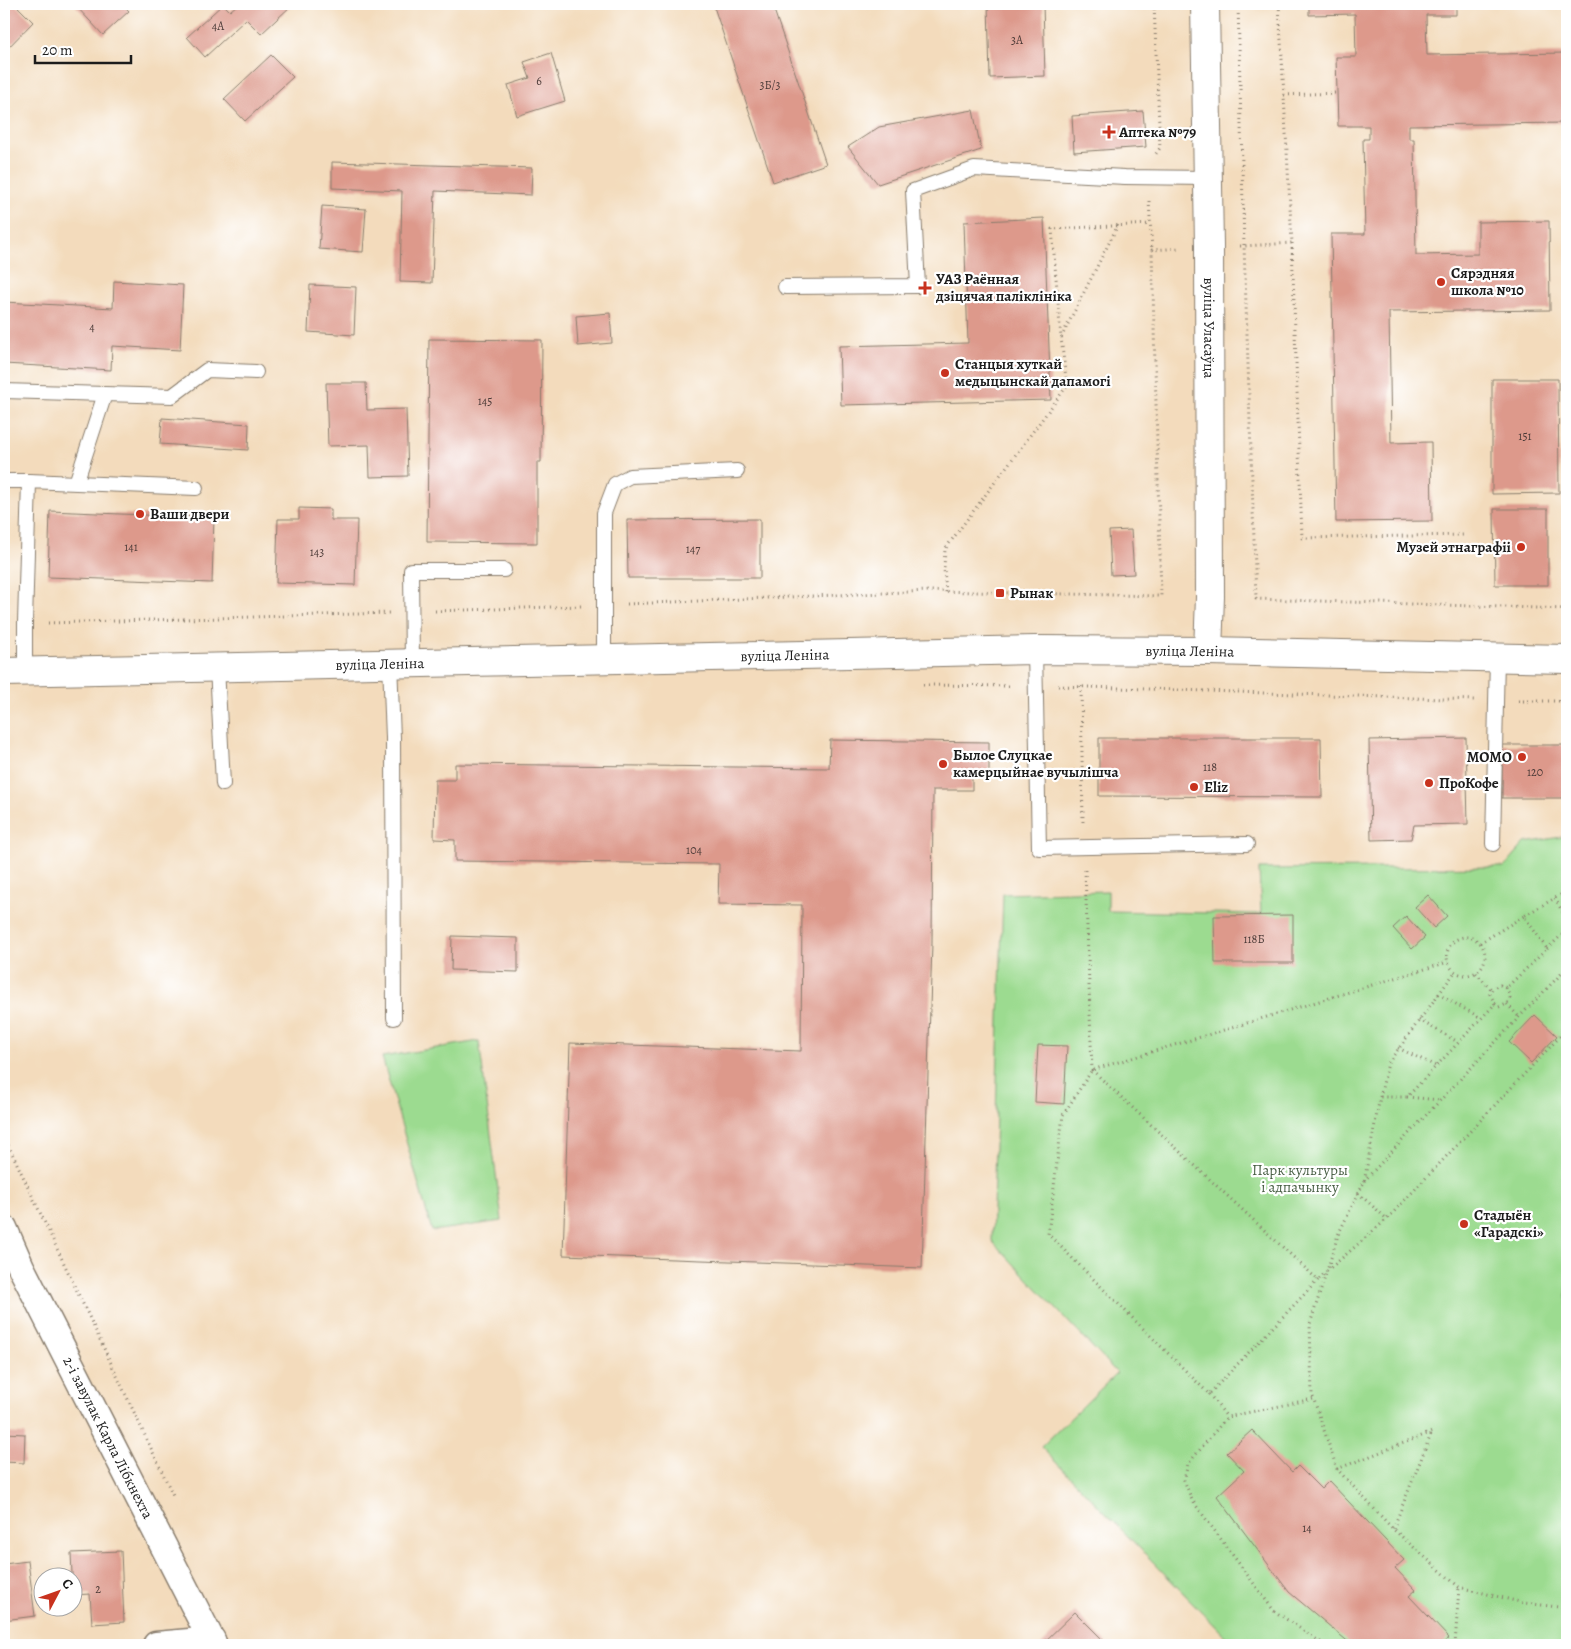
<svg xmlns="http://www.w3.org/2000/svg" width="1571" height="1649" font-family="Alegreya,serif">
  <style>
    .green { fill: #9cdb90; stroke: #5c7c56 }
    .building { fill: #dd998b }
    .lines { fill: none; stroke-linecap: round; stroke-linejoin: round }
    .service-casing { stroke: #887c6c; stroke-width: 16 }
    .minor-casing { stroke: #887c6c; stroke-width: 29 }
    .secondary-casing { stroke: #887c6c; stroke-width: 30 }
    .path { stroke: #887c6c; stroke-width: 3; stroke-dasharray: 1 4; stroke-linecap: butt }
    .service { stroke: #fff; stroke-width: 14 }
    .minor { stroke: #fff; stroke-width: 26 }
    .secondary { stroke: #fff; stroke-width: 28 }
    .poi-dot { fill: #c8321e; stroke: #fff; stroke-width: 2 }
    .labels { text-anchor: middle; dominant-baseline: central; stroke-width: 4.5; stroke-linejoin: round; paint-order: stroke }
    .number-label { font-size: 12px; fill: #4c3b38 }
    .poi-label { font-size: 15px; font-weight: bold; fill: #1c1c1c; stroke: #fff; text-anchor: start }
    .street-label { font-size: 15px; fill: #1c1c1c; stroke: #fff }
    .park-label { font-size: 15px; fill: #495f45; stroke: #fff }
  </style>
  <rect width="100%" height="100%" fill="#fff"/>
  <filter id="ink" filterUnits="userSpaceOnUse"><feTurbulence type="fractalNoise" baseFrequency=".02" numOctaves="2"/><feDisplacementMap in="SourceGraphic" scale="10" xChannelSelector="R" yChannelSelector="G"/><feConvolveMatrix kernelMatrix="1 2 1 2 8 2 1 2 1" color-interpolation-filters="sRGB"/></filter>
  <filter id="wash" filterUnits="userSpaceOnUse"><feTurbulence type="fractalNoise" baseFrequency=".0096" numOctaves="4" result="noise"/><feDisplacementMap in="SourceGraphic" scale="20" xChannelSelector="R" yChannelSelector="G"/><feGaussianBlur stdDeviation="1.12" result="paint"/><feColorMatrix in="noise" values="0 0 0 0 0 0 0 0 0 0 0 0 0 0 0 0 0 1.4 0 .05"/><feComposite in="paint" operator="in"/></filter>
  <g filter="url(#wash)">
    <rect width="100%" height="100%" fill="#f3dbbc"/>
    <path class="green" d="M 1567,836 L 1567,1645 L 1234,1645 L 1041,1447 L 1117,1373 L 992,1241 L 1003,894 L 1108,891 L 1108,911 L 1261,914 L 1259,869 L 1504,867 L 1525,843 Z
      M 479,1041 L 502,1221 L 432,1231 L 382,1057 Z"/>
    <g id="blocks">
      <path class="building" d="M 4,4 L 15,4 L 33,22 L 4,52 Z
        M 78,4 L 122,4 L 129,11 L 103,35 L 76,6 Z
        M 223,4 L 230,11 L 238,4 L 290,4 L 292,5 L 261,34 L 246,19 L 205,57 L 187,37 Z
        M 713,4 L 782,4 L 773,7 L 826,164 L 773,182 Z
        M 988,4 L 1043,4 L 1045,76 L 990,78 Z
        M 1309,4 L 1456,4 L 1456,15 L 1426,15 L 1427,55 L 1567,53 L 1567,123 L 1409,125 L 1409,139 L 1414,139 L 1416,255 L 1478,254 L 1478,222 L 1549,221 L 1550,310 L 1389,312 L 1391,443 L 1431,442 L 1432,521 L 1336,522 L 1331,234 L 1365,234 L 1363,139 L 1369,139 L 1369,126 L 1338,126 L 1336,57 L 1356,57 L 1355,14 L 1309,15 Z
        M 551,53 L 565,101 L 517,116 L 508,85 L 530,78 L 524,62 Z
        M 271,55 L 293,77 L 245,121 L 224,99 Z
        M 973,110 L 981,150 L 878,184 L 848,147 L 879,127 Z
        M 1143,111 L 1146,147 L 1074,152 L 1072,116 Z
        M 332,162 L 532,168 L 531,195 L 435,191 L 432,283 L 400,282 L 402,191 L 332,188 Z
        M 322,206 L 366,209 L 363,252 L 319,249 Z
        M 1044,218 L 1051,400 L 841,405 L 839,346 L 968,343 L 964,222 Z
        M 114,281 L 183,285 L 180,350 L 112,346 L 111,370 L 4,364 L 4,302 L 113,308 Z
        M 310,285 L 356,287 L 354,335 L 308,332 Z
        M 610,313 L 612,343 L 578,346 L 576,316 Z
        M 429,339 L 542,340 L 541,462 L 537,462 L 537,543 L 427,542 Z
        M 1492,379 L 1558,379 L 1559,493 L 1492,494 Z
        M 326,383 L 366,383 L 367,410 L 406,409 L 408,476 L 370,477 L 369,445 L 328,446 Z
        M 162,418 L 249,424 L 248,450 L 160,444 Z
        M 299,508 L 331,509 L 331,520 L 357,520 L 355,585 L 276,583 L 278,519 L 299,519 Z
        M 1494,509 L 1548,509 L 1548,585 L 1495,585 Z
        M 50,511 L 214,518 L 212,583 L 48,577 Z
        M 760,519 L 760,578 L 628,578 L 627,520 Z
        M 1131,530 L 1134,574 L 1111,575 L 1109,531 Z
        M 1099,738 L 1321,738 L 1322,797 L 1099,796 Z
        M 1466,738 L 1468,824 L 1414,825 L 1411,839 L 1371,840 L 1369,740 Z
        M 830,740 L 989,742 L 989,774 L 972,774 L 972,790 L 933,790 L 932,943 L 922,1268 L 563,1255 L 570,1043 L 801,1051 L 802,905 L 718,904 L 719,864 L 455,861 L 455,840 L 434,839 L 435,780 L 455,780 L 455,764 L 829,768 Z
        M 1502,745 L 1567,745 L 1567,798 L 1502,798 Z
        M 1428,895 L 1447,916 L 1434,928 L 1415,907 Z
        M 1293,915 L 1293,963 L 1215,963 L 1214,916 Z
        M 1406,916 L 1425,937 L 1412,949 L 1393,928 Z
        M 452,936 L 518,938 L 518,972 L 451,970 Z
        M 1535,1015 L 1557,1036 L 1531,1063 L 1509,1042 Z
        M 1038,1045 L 1067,1046 L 1064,1104 L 1035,1102 Z
        M 1252,1430 L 1292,1472 L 1298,1466 L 1321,1489 L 1329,1481 L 1404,1560 L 1395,1568 L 1416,1590 L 1409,1596 L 1449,1638 L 1441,1645 L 1409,1645 L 1408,1644 L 1406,1645 L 1352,1645 L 1289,1592 L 1217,1496 L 1244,1471 L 1227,1453 Z
        M 4,1433 L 25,1434 L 24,1463 L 4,1462 Z
        M 121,1551 L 124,1622 L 92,1624 L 90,1594 L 73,1595 L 71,1553 Z
        M 28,1561 L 35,1616 L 4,1620 L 4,1564 Z
        M 1075,1612 L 1107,1644 L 1041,1645 Z"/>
    </g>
  </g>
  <g filter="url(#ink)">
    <use href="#blocks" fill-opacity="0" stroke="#887c6c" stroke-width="1"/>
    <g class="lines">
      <g class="service-casing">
        <path id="service" d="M 785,287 L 918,286 L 913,191 L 974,169 L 1125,177 L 1208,178
          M 4,391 L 172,396 L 207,370 L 256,372
          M 4,481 L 29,481 L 25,623 L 25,672
          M 29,481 L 196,488
          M 76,483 L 105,394
          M 1035,650 L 1039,848 L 1247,844
          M 604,659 L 604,513 L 615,484 L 630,476 L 737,471
          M 390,663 L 393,738 L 394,1018
          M 412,663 L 411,570 L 504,570
          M 217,667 L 223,784
          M 1493,844 L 1497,657"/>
      </g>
      <g class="minor-casing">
        <g id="minor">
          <path id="s1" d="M 4,1228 L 21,1267 L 214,1645"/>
          <path d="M 156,1645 L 212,1640"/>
        </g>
      </g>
      <g class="secondary-casing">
        <g id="secondary">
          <path id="s2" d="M 1205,4 L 1209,246 L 1210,597 L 1208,651"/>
          <path id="s3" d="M 4,672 L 1035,650 L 1208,651 L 1567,659"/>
        </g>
      </g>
      <path class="path" d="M 1154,4 L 1160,148 L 1155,155
        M 1238,4 L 1244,246 L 1239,246
        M 1279,4 L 1292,243 L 1244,246 L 1256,599 L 1567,609
        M 1284,95 L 1337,93
        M 1149,201 L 1152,250
        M 1118,225 L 1061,338 L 1052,229 L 1150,224
        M 1292,243 L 1302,538 L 1463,535
        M 946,592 L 944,569 L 945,549 L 1067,386 L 1061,338
        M 627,604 L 929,591 L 1161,596 L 1152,250 L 1180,248
        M 435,611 L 581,606
        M 48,623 L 389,613
        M 923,685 L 1012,686
        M 1058,686 L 1474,700
        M 1081,686 L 1083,823
        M 1518,701 L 1567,701
        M 1085,870 L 1092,1070 L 1318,1280 L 1327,1271 L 1338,1235 L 1364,1182 L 1380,1097 L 1407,1097 L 1495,1004 L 1490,994 L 1493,988 L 1500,985 L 1506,988 L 1547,949 L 1524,916 L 1567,891
        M 1555,898 L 1567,920
        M1447 956a19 19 0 1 1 38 0a19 19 0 1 1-38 0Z
        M 1480,943 L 1524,916
        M 1547,949 L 1567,930
        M 1476,973 L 1492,990
        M 1438,994 L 1481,1018
        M 1495,1004 L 1499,1007 L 1507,1004 L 1510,998 L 1506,988
        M 1507,1004 L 1519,1017
        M 1419,1020 L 1458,1042
        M 1567,1029 L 1387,1219 L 1327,1271 L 1310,1324 L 1312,1394 L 1337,1469 L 1393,1529 L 1459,1587 L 1524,1603 L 1567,1608
        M 1398,1048 L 1436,1066
        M 1380,1097 L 1388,1063 L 1455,972
        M 1407,1097 L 1440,1100
        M 4,1136 L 173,1495
        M 1364,1181 L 1519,1017 L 1567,968
        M 1358,1193 L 1387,1219
        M 1318,1280 L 1209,1394 L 1048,1234 L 1063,1115 L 1092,1070 L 1448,962
        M 1209,1394 L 1227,1417
        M 1313,1399 L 1227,1417 L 1188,1464 L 1184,1480 L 1192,1500 L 1274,1611 L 1325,1645
        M 1337,1469 L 1432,1432 L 1393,1529
        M 1455,1645 L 1459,1587"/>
      <use href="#service" class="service"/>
      <use href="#minor" class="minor"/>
      <use href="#secondary" class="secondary"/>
    </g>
  </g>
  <g class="poi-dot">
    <path d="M1106.5 124.5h5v5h5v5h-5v5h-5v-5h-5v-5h5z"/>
    <circle cx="1441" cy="282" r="5"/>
    <path d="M922.5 280.5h5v5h5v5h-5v5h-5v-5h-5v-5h5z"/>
    <circle cx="945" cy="373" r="5"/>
    <circle cx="140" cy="514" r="5"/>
    <circle cx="1521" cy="547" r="5"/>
    <rect x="995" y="588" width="10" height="10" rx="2.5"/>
    <circle cx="1522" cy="757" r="5"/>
    <circle cx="943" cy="764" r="5"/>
    <circle cx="1429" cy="783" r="5"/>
    <circle cx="1194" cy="787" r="5"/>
    <circle cx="1464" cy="1224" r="5"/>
  </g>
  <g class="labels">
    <g class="number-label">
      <text x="218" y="26">4А</text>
      <text x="1017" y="40">3А</text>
      <text x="539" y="81">6</text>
      <text x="770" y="85">3Б/3</text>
      <text x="92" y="327">4</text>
      <text x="485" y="401">145</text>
      <text x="1525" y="436">151</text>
      <text x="131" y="547">141</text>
      <text x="693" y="549">147</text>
      <text x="317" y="552">143</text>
      <text x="1210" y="767">118</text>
      <text x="1535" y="772">120</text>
      <text x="694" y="850">104</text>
      <text x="1254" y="939">118Б</text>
      <text x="1307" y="1528">14</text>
      <text x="98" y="1589">2</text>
    </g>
    <g class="poi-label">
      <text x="1119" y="132">Аптека №79</text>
      <text x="1451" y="273">Сярэдняя<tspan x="1451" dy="17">школа №10</tspan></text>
      <text x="936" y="279">УАЗ Раённая<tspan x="936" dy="17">дзіцячая паліклініка</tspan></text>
      <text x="955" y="364">Станцыя хуткай<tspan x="955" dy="17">медыцынскай дапамогі</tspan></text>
      <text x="150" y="514">Ваши двери</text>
      <text x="1511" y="547" text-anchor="end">Музей этнаграфіі</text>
      <text x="1010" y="593">Рынак</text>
      <text x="953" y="755">Былое Слуцкае<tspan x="953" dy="17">камерцыйнае вучылішча</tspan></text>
      <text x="1512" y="757" text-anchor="end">МОМО</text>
      <text x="1439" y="783">ПроКофе</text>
      <text x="1204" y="787">Eliz</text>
      <text x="1474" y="1215">Стадыён<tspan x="1474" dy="17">«Гарадскі»</tspan></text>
    </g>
    <g class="street-label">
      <text stroke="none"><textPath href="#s2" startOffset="324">вуліца Уласаўца</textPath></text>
      <text stroke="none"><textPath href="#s3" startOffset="1186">вуліца Леніна</textPath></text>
      <text stroke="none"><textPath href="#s3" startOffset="781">вуліца Леніна</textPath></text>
      <text stroke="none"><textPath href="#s3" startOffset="376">вуліца Леніна</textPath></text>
      <text stroke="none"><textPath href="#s1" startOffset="234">2-і завулак Карла Лібкнехта</textPath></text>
    </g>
    <g class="park-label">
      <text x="1300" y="1170">Парк культуры<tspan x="1300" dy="17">і адпачынку</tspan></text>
    </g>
  </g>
  <rect width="1571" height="1649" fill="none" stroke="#fff" stroke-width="20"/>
  <g transform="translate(58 1592) rotate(49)"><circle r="24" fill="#ffffff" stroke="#a4a4a4"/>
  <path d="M0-4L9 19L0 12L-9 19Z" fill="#c8321e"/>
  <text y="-8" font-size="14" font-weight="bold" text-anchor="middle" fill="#1c1c1c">С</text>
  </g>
  <path d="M35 55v8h96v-8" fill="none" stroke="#1c1c1c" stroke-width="2.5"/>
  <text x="42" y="55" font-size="15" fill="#1c1c1c" stroke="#ffffff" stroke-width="4" paint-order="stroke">20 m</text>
</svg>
